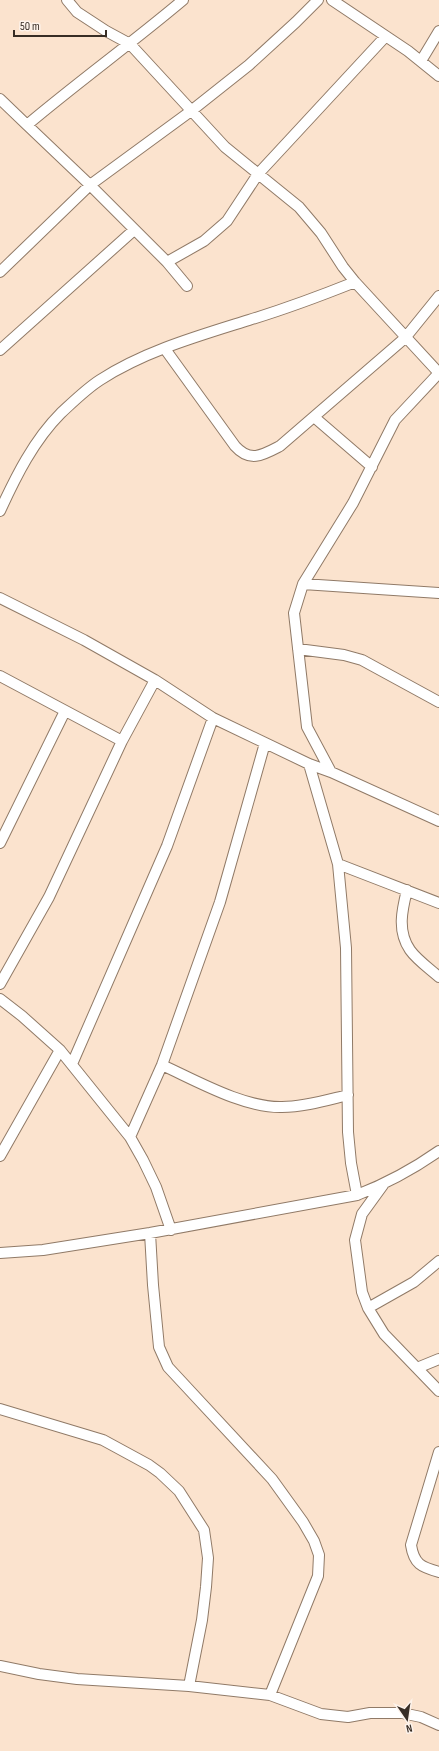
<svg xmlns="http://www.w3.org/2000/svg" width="439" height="1751" font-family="'Sofia Sans Condensed',sans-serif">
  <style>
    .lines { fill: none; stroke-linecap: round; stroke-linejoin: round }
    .minor-casing { stroke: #907a67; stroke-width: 12 }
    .minor { stroke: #fff; stroke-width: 10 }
  </style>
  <rect width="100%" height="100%" fill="#fbe3ce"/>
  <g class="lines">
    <g class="minor-casing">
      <path id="minor" d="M 67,0 L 77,12 L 106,31 L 130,44 L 225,147 L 299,207 L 321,233 L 343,267 L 355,282 L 439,373
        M 183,0 C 132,43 78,82 27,125 L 90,185 L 167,262 L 187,286
        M 332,0 L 408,51 L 439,76
        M 421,61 L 439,31
        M 0,99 L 27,125
        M 167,262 L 204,241 L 227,221 L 258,174 L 385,37
        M 0,272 L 90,185 L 191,111 L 249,65 L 296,22 L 318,0
        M 165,349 L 235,446 C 250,463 263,455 280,446 L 405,338 L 439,296
        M 0,350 L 134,230
        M 314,417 L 372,467
        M 0,511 C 16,476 34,440 61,413 C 73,402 86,389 100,380 C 145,351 198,336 249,320 C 285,309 320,296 355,282
        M 303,584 L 439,593
        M 0,598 L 84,640 L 155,680 L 213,718 L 309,764 L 331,772 L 439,821
        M 298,649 L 344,655 L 362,660 L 439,702
        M 0,676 L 122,741
        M 309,764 L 338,864 L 346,948 L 348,1132 L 351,1163 L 357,1195
        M 331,772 L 307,727 L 294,613 L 303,584 L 353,503 L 395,420 L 439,373
        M 0,843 L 65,711
        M 338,864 L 439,903
        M 407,890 C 402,910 397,931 410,950 C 417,960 430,969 439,977
        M 0,984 L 49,897 L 122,741 L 155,680
        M 0,999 L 22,1016 L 60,1050 L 130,1137 L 143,1160 L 156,1187 L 171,1230
        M 72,1064 L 167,846 L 213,718
        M 162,1065 C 197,1081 244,1108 282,1107 C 304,1107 327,1100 348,1095
        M 130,1137 L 162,1065 L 220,902 L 265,743
        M 0,1156 L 60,1050
        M 383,1185 L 362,1214 L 355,1240 L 362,1292 L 368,1308 L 384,1334 L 439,1391
        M 150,1233 L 153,1285 L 159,1347 L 168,1367 L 272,1479 L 303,1522 L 314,1541 L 319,1555 L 318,1576 L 270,1695
        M 0,1253 L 43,1250 L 150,1233 L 357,1195 C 388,1183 412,1170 439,1151
        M 368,1308 L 414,1282 L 439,1261
        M 417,1368 L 439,1359
        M 0,1409 L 103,1440 L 149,1465 L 160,1473 L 179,1491 L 204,1530 L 208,1558 L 206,1587 L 202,1620 L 189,1686
        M 439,1452 L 411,1545 C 414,1564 421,1567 439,1572
        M 0,1666 L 39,1674 L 77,1679 L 189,1686 L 270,1695 L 321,1714 L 348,1717 L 370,1713 L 402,1713 L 421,1717 L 439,1725"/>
    </g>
    <use href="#minor" class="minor"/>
  </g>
  <g transform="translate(407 1719) rotate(167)" stroke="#fdf3eb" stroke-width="3" paint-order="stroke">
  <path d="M0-3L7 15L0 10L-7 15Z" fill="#372d25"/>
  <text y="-6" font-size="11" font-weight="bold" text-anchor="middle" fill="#372d25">N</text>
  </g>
  <path d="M14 30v6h92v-6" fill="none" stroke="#372d25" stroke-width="2"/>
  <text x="20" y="30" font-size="12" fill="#372d25" stroke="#fdf3eb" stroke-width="3" paint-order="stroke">50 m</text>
</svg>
